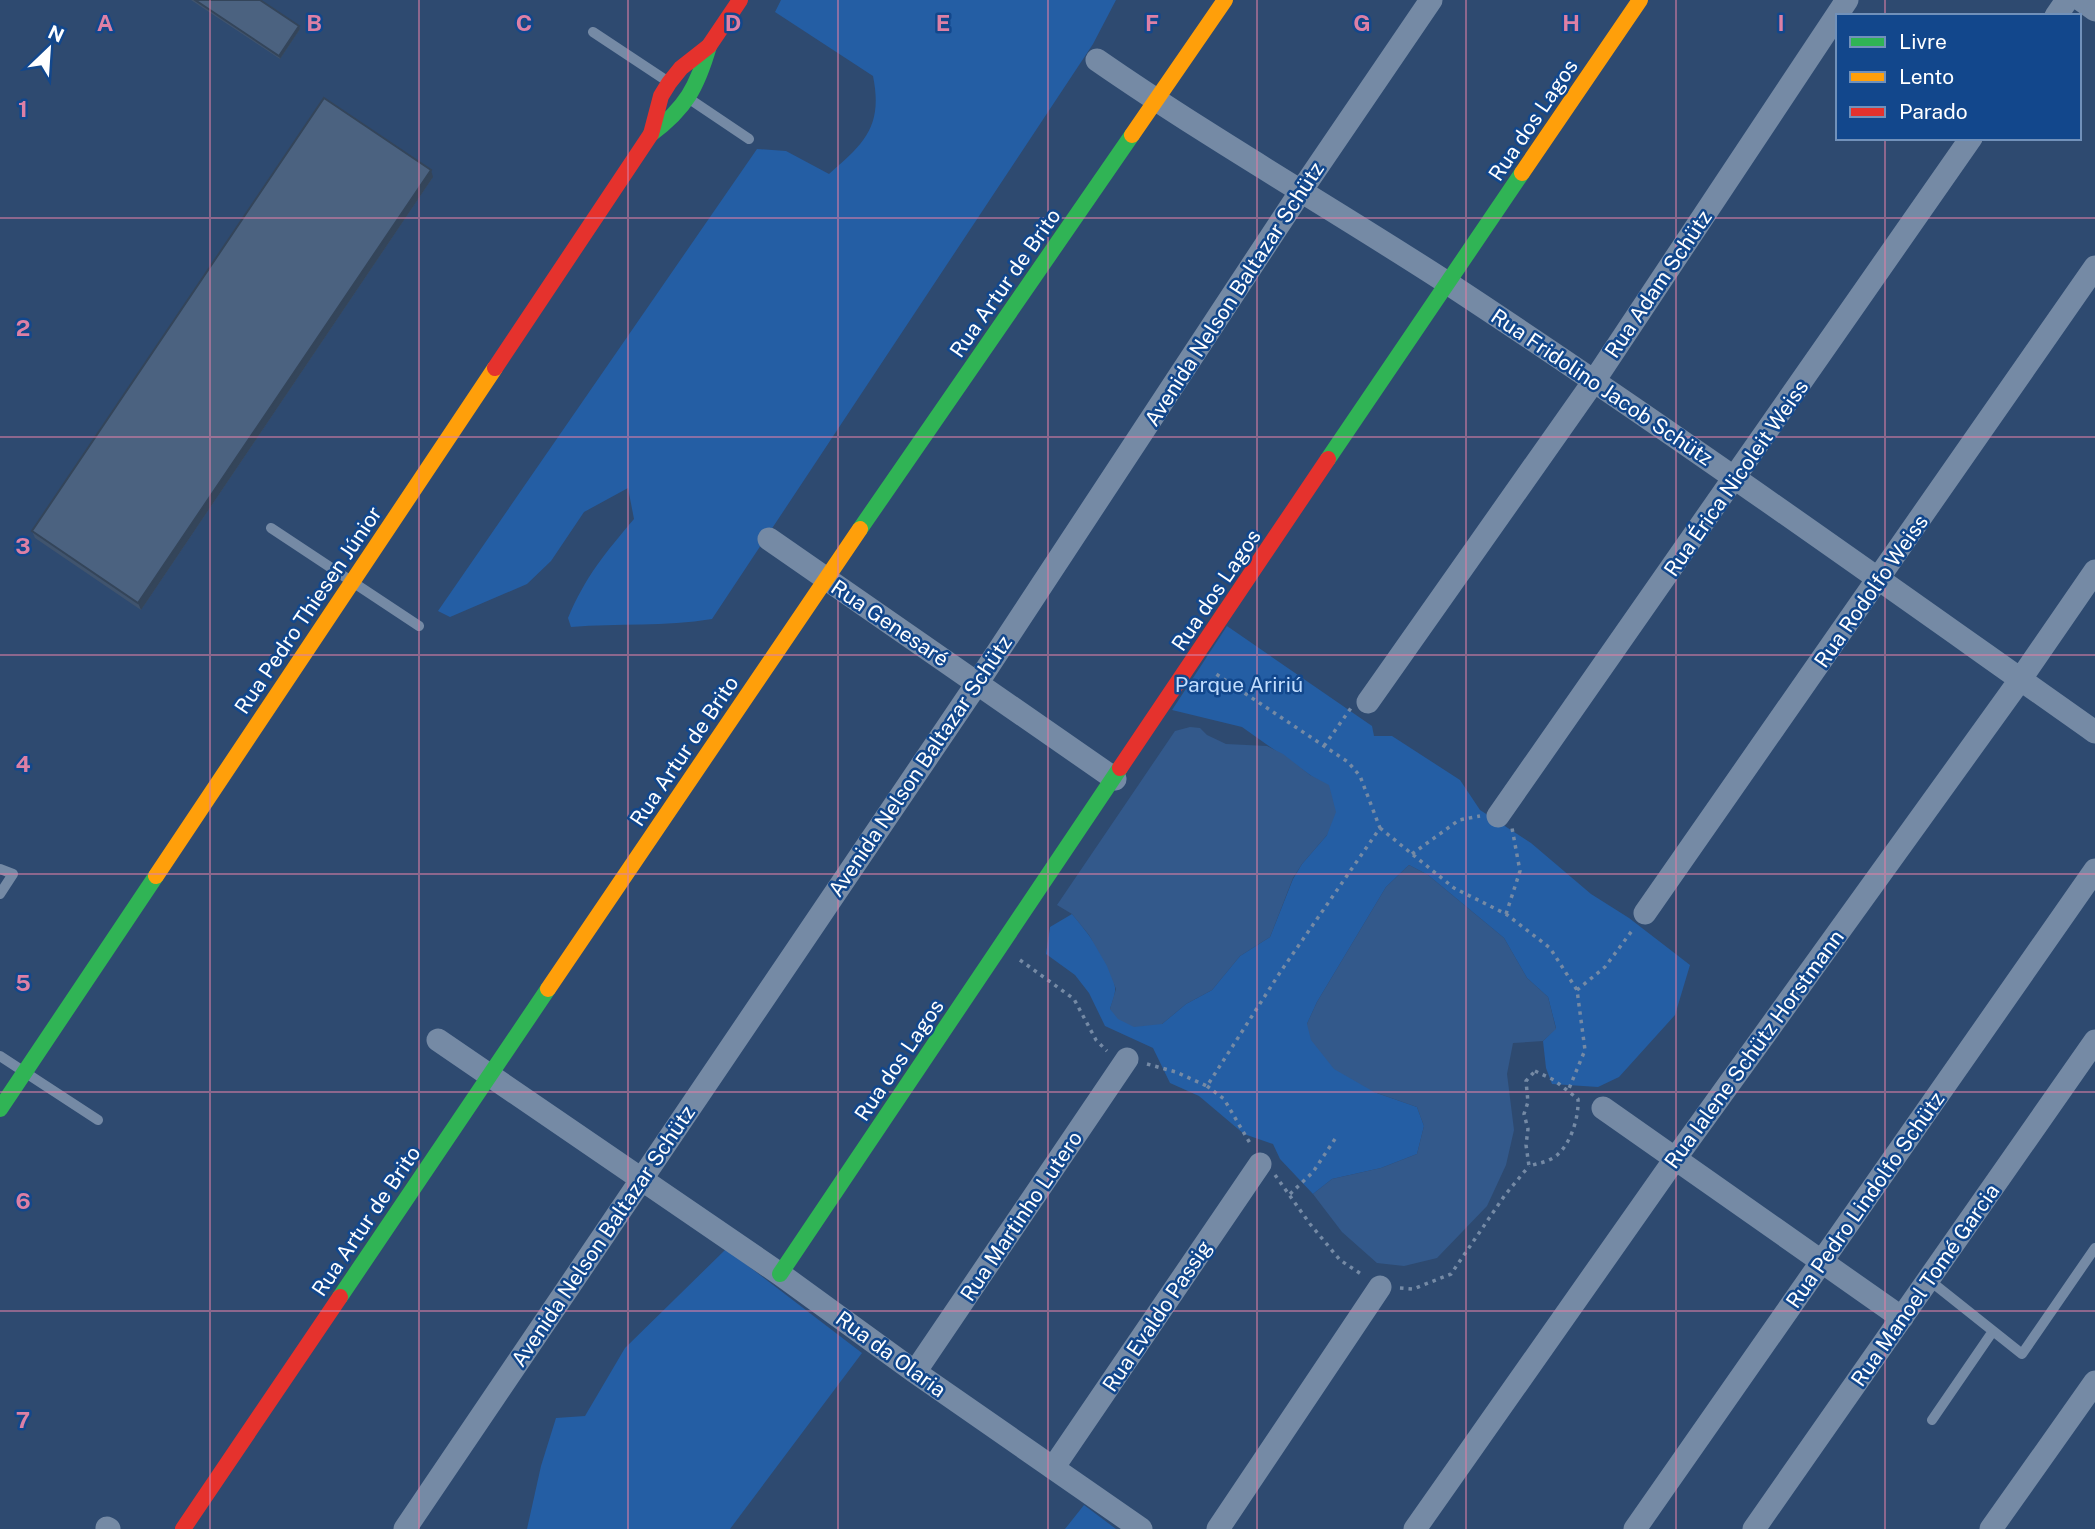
<svg xmlns="http://www.w3.org/2000/svg" width="2095" height="1529" font-family="'Public Sans',sans-serif">
  <style>
    .green { fill: #245ea4 }
    .water { fill: #33598b }
    .lines { fill: none; stroke-linecap: round; stroke-linejoin: round }
    .path { stroke: #758aa5; stroke-width: 3.5; stroke-dasharray: 3.5 5; stroke-linecap: butt }
    .lane { stroke: #758aa5; stroke-width: 10 }
    .street { stroke: #758aa5; stroke-width: 23 }
    .fast { stroke: #30b455; stroke-width: 16 }
    .slow { stroke: #ff9f0a; stroke-width: 16 }
    .jam { stroke: #e5322d; stroke-width: 16 }
    .wall { fill: #40546e }
    .shaded-wall { fill: #34455a }
    .building { fill: #4b6280; stroke: #34455a; stroke-width: 2 }
    .grid { fill: none; stroke: #dd80a5; stroke-width: 2; stroke-opacity: 0.55 }
    .labels { text-anchor: middle; dominant-baseline: central; stroke-width: 5; stroke-linejoin: round; paint-order: stroke }
    .street-label { font-size: 21px; fill: #fff; stroke: #12478c }
    .park-label { font-size: 21px; fill: #c0dcfd; stroke: #12478c }
    .grid-label { font-size: 23px; text-anchor: middle; font-weight: bold; fill: #dd80a5; stroke: #12478c; stroke-width: 5; stroke-linejoin: round; paint-order: stroke }
  </style>
  <rect width="100%" height="100%" fill="#2e4a70"/>
  <path class="green" d="M 781,0 L 1116,0 L 1093,44 L 712,619 C 665,627 618,623 571,627 L 568,618 C 585,577 606,552 634,519 L 628,488 L 584,512 L 551,561 L 527,584 L 450,617 L 438,611 L 757,149 L 786,151 L 829,174 C 865,143 883,126 873,76 L 775,12 Z
    M 1227,626 L 1372,726 L 1374,736 L 1392,736 L 1460,780 L 1480,810 L 1531,843 L 1591,894 L 1629,918 L 1690,965 L 1675,1015 L 1619,1077 L 1598,1087 L 1552,1084 L 1546,1068 L 1543,1041 L 1556,1028 L 1548,997 L 1527,978 L 1504,938 L 1428,875 L 1409,865 L 1386,887 L 1317,1002 L 1307,1024 L 1374,1092 L 1417,1107 L 1424,1126 L 1417,1154 L 1381,1168 L 1332,1179 L 1313,1194 L 1280,1159 L 1273,1144 L 1244,1134 L 1199,1096 L 1170,1083 L 1153,1048 L 1105,1026 L 1089,993 L 1075,975 L 1046,954 L 1050,927 L 1072,914 C 1087,932 1112,963 1115,987 C 1116,993 1112,1003 1110,1009 L 1162,1024 L 1186,1004 L 1212,990 L 1240,956 L 1270,937 L 1293,879 L 1302,864 L 1327,835 L 1330,789 L 1242,727 L 1172,710 Z
    M 726,1249 L 862,1353 L 730,1529 L 527,1529 L 541,1466 L 556,1418 L 585,1416 L 625,1348 Z
    M 1084,1505 L 1116,1529 L 1065,1529 Z"/>
  <path class="water" d="M 1190,727 L 1200,728 L 1207,735 L 1226,744 L 1267,746 L 1283,754 L 1310,775 L 1329,785 L 1336,812 L 1327,835 L 1302,864 L 1293,878 L 1270,937 L 1240,956 L 1212,990 L 1186,1004 L 1162,1024 L 1134,1027 L 1118,1019 L 1110,1009 L 1116,989 L 1107,966 L 1089,935 L 1072,914 L 1057,905 L 1175,731 Z
    M 1409,865 L 1428,875 L 1504,938 L 1527,978 L 1548,997 L 1556,1029 L 1543,1041 L 1513,1043 L 1507,1074 L 1514,1130 L 1506,1165 L 1487,1206 L 1437,1258 L 1404,1266 L 1377,1263 L 1342,1232 L 1313,1194 L 1332,1179 L 1381,1168 L 1417,1154 L 1424,1126 L 1417,1107 L 1374,1092 L 1334,1069 L 1311,1040 L 1307,1024 L 1317,1002 L 1386,887 Z"/>
  <g class="lines">
    <path class="path" d="M 1324,746 L 1351,708
      M 1380,828 L 1454,888 L 1506,914 L 1550,948 L 1577,990 L 1585,1050 L 1568,1091
      M 1412,854 L 1459,820 L 1480,816
      M 1506,914 L 1520,871 L 1512,828
      M 1020,960 L 1074,999 L 1096,1040 L 1107,1051
      M 1577,990 L 1605,967 L 1634,928
      M 1147,1064 L 1176,1072 L 1207,1086 L 1281,971 L 1380,828 L 1360,776 L 1348,762 L 1213,672
      M 1535,1071 L 1554,1080 L 1578,1099 C 1579,1117 1571,1144 1556,1156 C 1548,1162 1539,1163 1529,1166 L 1526,1145 L 1528,1129 L 1524,1114 L 1528,1102 L 1526,1081 Z
      M 1207,1086 L 1224,1099 L 1251,1145
      M 1275,1175 L 1310,1224 L 1340,1260 L 1364,1276
      M 1290,1194 L 1313,1172 L 1337,1136
      M 1400,1288 L 1413,1289 L 1451,1274 L 1505,1195 L 1529,1166"/>
    <path class="lane" d="M 593,32 L 667,81
      M 691,100 L 749,139
      M 271,528 L 419,626
      M 0,869 L 13,874 L 0,894
      M 0,1056 L 98,1120
      M 1929,1280 L 2022,1354 L 2095,1248
      M 1932,1420 L 1993,1331"/>
    <path class="street" d="M 2081,0 L 2095,10
      M 2056,16 L 2067,0
      M 1097,60 C 1211,139 1332,208 1449,284 C 1668,428 1881,581 2095,732
      M 769,539 L 1115,779
      M 1368,702 L 1594,381 L 1847,0
      M 1498,816 L 1971,138
      M 1645,913 L 2095,267
      M 438,1040 L 780,1274 L 915,1372 L 1141,1529
      M 1603,1108 L 1902,1318
      M 915,1372 L 1127,1059
      M 1053,1468 L 1260,1164
      M 107,1528 L 109,1529
      M 405,1529 L 978,682 L 1301,191 L 1431,0
      M 1218,1529 L 1380,1287
      M 1415,1529 L 1675,1159 L 2020,680 L 2095,571
      M 1635,1529 L 2095,870
      M 1754,1529 L 2095,1041
      M 1991,1529 L 2095,1382"/>
    <path class="fast" d="M 651,134 C 686,108 697,87 709,46
      M 1328,459 L 1522,173
      M 860,529 L 1132,135
      M 0,1109 L 156,876
      M 780,1274 L 1120,768
      M 340,1297 L 548,989"/>
    <path class="slow" d="M 1132,135 L 1225,0
      M 1522,173 L 1640,0
      M 156,876 L 495,368
      M 548,989 L 860,529"/>
    <path class="jam" d="M 495,368 L 651,134 L 661,96 L 669,83 L 681,68 L 709,46 L 740,0
      M 1120,768 L 1328,459
      M 183,1529 L 340,1297"/>
  </g>
  <path class="wall" d="M 191,0 L 260,0 L 299,26 L 300,29 L 280,59 Z
    M 433,177 L 141,610 L 35,538 L 32,531 Z"/>
  <path class="shaded-wall" d="M 299,26 L 300,29 L 280,59 L 279,56 Z
    M 431,170 L 433,177 L 141,610 L 138,603 Z"/>
  <path class="building" d="M 195,0 L 260,0 L 299,26 L 279,56 Z
    M 324,98 L 431,170 L 138,603 L 32,531 Z"/>
  <path class="grid" d="M 210,0 L 210,1529M 419,0 L 419,1529M 628,0 L 628,1529M 838,0 L 838,1529M 1048,0 L 1048,1529M 1257,0 L 1257,1529M 1466,0 L 1466,1529M 1676,0 L 1676,1529M 1885,0 L 1885,16M 1885,138 L 1885,1529M 0,218 L 2095,218M 0,437 L 2095,437M 0,655 L 2095,655M 0,874 L 2095,874M 0,1092 L 2095,1092M 0,1311 L 2095,1311"/>
  <g class="labels">
    <g class="street-label">
      <text transform="translate(1533 120) rotate(-56)">Rua dos Lagos</text>
      <text transform="translate(1005 283) rotate(-55)">Rua Artur de Brito</text>
      <text transform="translate(1658 284) rotate(-56)">Rua Adam Schütz</text>
      <text transform="translate(1234 294) rotate(-57)">Avenida Nelson Baltazar Schütz</text>
      <text transform="translate(1602 387) rotate(34)">Rua Fridolino Jacob Schütz</text>
      <text transform="translate(1736 478) rotate(-55)">Rua Érica Nicoleit Weiss</text>
      <text transform="translate(1216 590) rotate(-56)">Rua dos Lagos</text>
      <text transform="translate(1871 591) rotate(-55)">Rua Rodolfo Weiss</text>
      <text transform="translate(308 610) rotate(-56)">Rua Pedro Thiesen Júnior</text>
      <text transform="translate(890 623) rotate(34)">Rua Genesaré</text>
      <text transform="translate(684 751) rotate(-56)">Rua Artur de Brito</text>
      <text transform="translate(920 766) rotate(-56)">Avenida Nelson Baltazar Schütz</text>
      <text transform="translate(1754 1049) rotate(-54)">Rua Ialene Schütz Horstmann</text>
      <text transform="translate(899 1060) rotate(-56)">Rua dos Lagos</text>
      <text transform="translate(1865 1200) rotate(-55)">Rua Pedro Lindolfo Schütz</text>
      <text transform="translate(1021 1216) rotate(-56)">Rua Martinho Lutero</text>
      <text transform="translate(366 1221) rotate(-56)">Rua Artur de Brito</text>
      <text transform="translate(603 1236) rotate(-56)">Avenida Nelson Baltazar Schütz</text>
      <text transform="translate(1925 1285) rotate(-55)">Rua Manoel Tomé Garcia</text>
      <text transform="translate(1157 1316) rotate(-56)">Rua Evaldo Passig</text>
      <text transform="translate(891 1354) rotate(36)">Rua da Olaria</text>
    </g>
    <g class="park-label">
      <text x="1239" y="684">Parque Aririú</text>
    </g>
  </g>
  <g class="grid-label">
    <text x="105" y="31">A</text>
    <text x="314" y="31">B</text>
    <text x="524" y="31">C</text>
    <text x="733" y="31">D</text>
    <text x="943" y="31">E</text>
    <text x="1152" y="31">F</text>
    <text x="1362" y="31">G</text>
    <text x="1571" y="31">H</text>
    <text x="1781" y="31">I</text>
    <text x="23" y="117">1</text>
    <text x="23" y="336">2</text>
    <text x="23" y="554">3</text>
    <text x="23" y="772">4</text>
    <text x="23" y="991">5</text>
    <text x="23" y="1209">6</text>
    <text x="23" y="1428">7</text>
  </g>
  <rect x="1836" y="14" width="245" height="126" fill="#12478c" stroke="#7191ba" stroke-width="2"/>
  <rect x="1850" y="37" width="35" height="10" fill="#30b455" stroke="#7191ba" stroke-width="2"/>
  <text x="1899" y="49" font-size="21" fill="#ffffff">Livre</text>
  <rect x="1850" y="72" width="35" height="10" fill="#ff9f0a" stroke="#7191ba" stroke-width="2"/>
  <text x="1899" y="84" font-size="21" fill="#ffffff">Lento</text>
  <rect x="1850" y="107" width="35" height="10" fill="#e5322d" stroke="#7191ba" stroke-width="2"/>
  <text x="1899" y="119" font-size="21" fill="#ffffff">Parado</text>
  <g transform="translate(49 49) rotate(25)" stroke="#12478c" stroke-width="5" paint-order="stroke">
  <path d="M0-5L12 26L0 18L-12 26Z" fill="#ffffff"/>
  <text y="-10" font-size="19" font-weight="bold" text-anchor="middle" fill="#ffffff">N</text>
  </g>
</svg>
